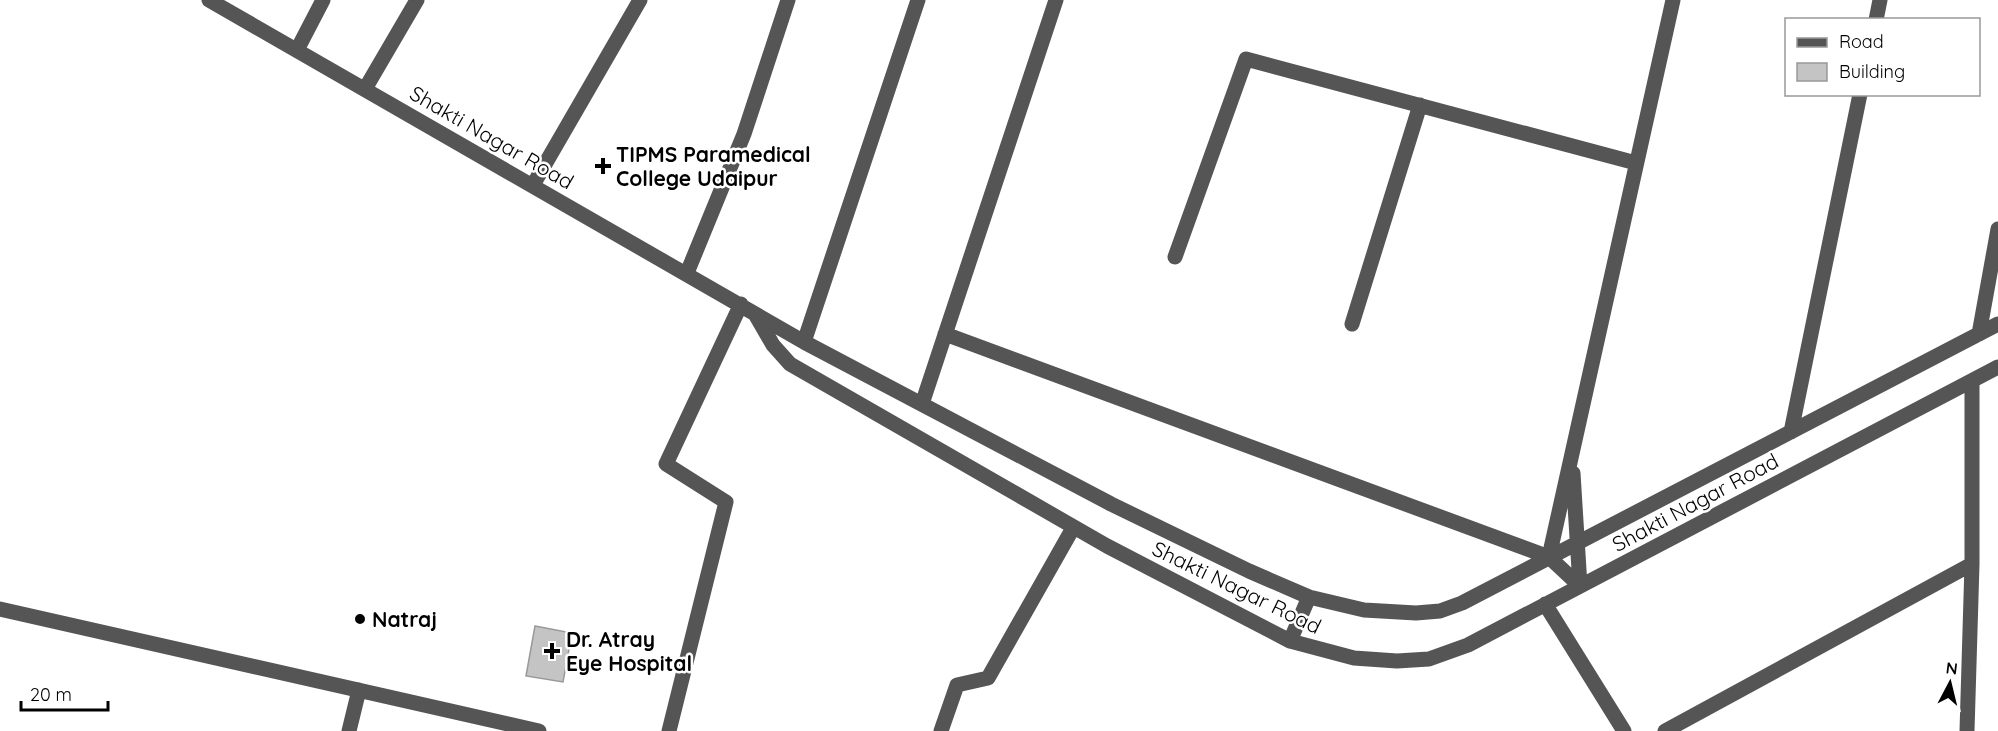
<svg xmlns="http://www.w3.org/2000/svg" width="1998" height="731" font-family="Quicksand,sans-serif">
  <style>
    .building { fill: #c4c4c4; stroke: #999; stroke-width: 1.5 }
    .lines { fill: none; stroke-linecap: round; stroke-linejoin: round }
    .minor { stroke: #555; stroke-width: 15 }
    .poi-dot { fill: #000; stroke: #fff; stroke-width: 2 }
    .labels { text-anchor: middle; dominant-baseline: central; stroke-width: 5; stroke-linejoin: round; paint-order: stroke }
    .street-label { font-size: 21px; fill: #000; stroke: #fff }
    .poi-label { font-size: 21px; font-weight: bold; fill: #000; stroke: #fff; text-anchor: start }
  </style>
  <rect width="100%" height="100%" fill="#fff"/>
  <path class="building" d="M 535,626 L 572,633 L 563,682 L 526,676 Z"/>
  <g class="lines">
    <path class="minor" d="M 209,0 L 804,342 L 1111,504 L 1249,571 L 1309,597 L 1364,610 L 1416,613 L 1440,611 L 1462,603 L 1998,324
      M 1876,20 L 1880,0
      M 297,50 L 323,0
      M 365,89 L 417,0
      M 533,185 L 640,0
      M 1175,257 L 1246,59 L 1636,163
      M 687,273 L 744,134 L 788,0
      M 755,314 L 773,345 L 790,364 L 1107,546 L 1290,641 L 1354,658 L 1397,661 L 1429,659 L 1468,645 L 1998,367
      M 1352,324 L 1420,105
      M 945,334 L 1549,557 L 1580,586
      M 1979,334 L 1998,229
      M 804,342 L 918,0
      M 922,404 L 1056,0
      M 1791,432 L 1860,94
      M 1573,473 L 1580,586
      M 1549,557 L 1673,0
      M 1545,604 L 1624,731
      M 0,609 L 539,731
      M 1290,641 L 1309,597
      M 349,731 L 359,690
      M 669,731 L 726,502 L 666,464 L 741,304
      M 941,731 L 957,685 L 988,678 L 1073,528
      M 1665,731 L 1972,564
      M 1967,731 L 1972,564 L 1972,381"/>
  </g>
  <g class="poi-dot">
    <path d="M600 157h6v6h6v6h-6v6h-6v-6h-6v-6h6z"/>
    <circle cx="360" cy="619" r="6"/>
    <path d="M549 642h6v6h6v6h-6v6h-6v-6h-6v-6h6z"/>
  </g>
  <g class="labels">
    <g class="street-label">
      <text transform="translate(492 137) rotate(30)">Shakti Nagar Road</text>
      <text transform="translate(1695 502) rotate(-28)">Shakti Nagar Road</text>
      <text transform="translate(1237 587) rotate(26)">Shakti Nagar Road</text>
    </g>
    <g class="poi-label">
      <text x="616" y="154">TIPMS Paramedical<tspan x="616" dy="24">College Udaipur</tspan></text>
      <text x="372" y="619">Natraj</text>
      <text x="566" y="639">Dr. Atray<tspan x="566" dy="24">Eye Hospital</tspan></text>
    </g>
  </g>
  <rect x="1785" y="18" width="195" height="78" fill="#ffffff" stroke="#999999" stroke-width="1.5"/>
  <rect x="1797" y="38" width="30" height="9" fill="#555555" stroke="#999999" stroke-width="1.5"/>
  <text x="1839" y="48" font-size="18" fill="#000000">Road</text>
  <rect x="1797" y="63" width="30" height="18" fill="#c4c4c4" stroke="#999999" stroke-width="1.5"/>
  <text x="1839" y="78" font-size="18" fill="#000000">Building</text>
  <g transform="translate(1950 683) rotate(7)" stroke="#ffffff" stroke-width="4.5" paint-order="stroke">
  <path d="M0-4.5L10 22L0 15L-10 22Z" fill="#000000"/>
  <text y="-9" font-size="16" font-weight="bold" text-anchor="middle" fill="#000000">N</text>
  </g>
  <path d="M21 701v9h87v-9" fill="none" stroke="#000000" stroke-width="3"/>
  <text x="30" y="701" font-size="18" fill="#000000" stroke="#ffffff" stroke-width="4.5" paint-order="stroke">20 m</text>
</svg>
